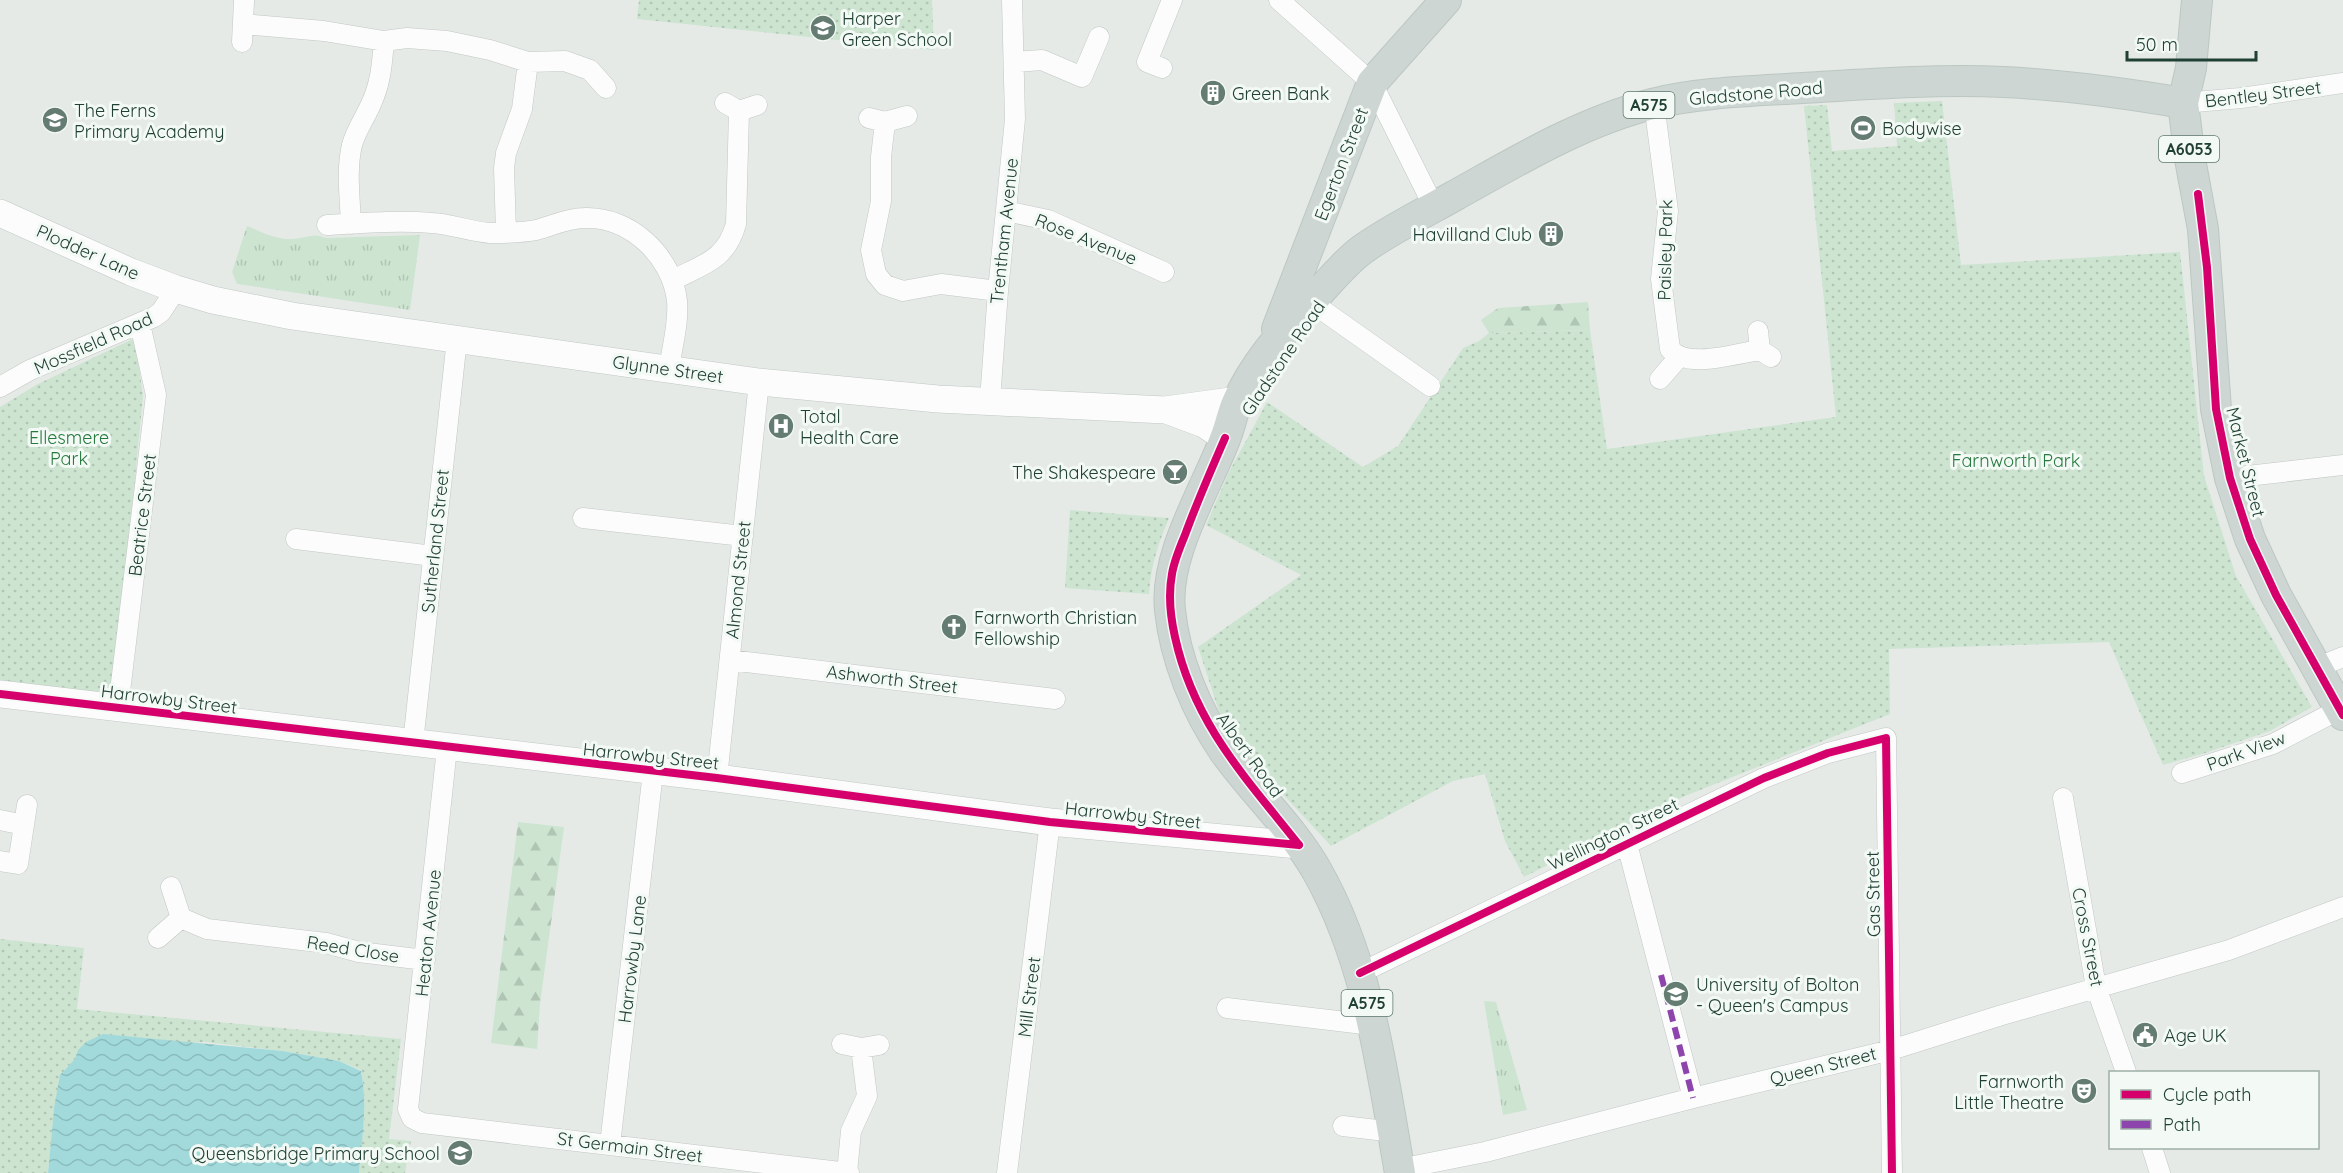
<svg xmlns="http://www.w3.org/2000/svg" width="2343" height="1173" font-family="Quicksand,sans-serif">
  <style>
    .grass { fill: url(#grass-tufts) }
    .forest { fill: url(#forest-firs) }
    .park { fill: url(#park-dots) }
    .water { fill: url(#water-waves) }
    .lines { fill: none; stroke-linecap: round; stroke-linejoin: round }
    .street-casing { stroke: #c2c7c4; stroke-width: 21 }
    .secondary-casing { stroke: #c0c8c4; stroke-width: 28 }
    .primary-casing { stroke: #bcc7c2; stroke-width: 32 }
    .street { stroke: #fbfcfb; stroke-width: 20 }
    .secondary { stroke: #fbfcfb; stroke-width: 27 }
    .primary { stroke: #cdd6d3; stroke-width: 30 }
    .quiet { stroke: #8e44ad; stroke-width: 6; stroke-dasharray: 12 6; stroke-linecap: butt }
    .cycleway-casing { stroke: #f3f9f5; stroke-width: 11 }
    .cycleway { stroke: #d6006c; stroke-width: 8 }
    .labels { text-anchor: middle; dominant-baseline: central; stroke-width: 6; stroke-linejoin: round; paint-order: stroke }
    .shield { fill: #f3f9f5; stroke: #5f786e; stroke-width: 1.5 }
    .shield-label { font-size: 16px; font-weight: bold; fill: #204034 }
    .poi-label { font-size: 18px; fill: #204034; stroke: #f3f9f5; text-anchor: start }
    .street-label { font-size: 18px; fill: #204034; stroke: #f3f9f5 }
    .park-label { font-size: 18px; fill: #277a3e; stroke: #f3f9f5 }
  </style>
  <defs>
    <pattern id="grass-tufts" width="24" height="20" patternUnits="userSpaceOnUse" patternTransform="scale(1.5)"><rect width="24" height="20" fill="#cde4d1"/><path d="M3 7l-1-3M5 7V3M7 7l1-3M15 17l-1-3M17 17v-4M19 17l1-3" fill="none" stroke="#b0c5b4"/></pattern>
    <pattern id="forest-firs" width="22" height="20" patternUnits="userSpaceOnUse" patternTransform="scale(1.5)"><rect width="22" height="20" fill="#cde4d1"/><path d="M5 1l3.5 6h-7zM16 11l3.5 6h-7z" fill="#b0c5b4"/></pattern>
    <pattern id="park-dots" width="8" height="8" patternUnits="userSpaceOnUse" patternTransform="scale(1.5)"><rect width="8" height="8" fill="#cde4d1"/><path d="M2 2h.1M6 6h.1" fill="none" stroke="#b0c5b4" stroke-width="1.8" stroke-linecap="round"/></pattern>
    <pattern id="water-waves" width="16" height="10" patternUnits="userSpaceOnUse" patternTransform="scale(1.5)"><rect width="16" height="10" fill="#a2dadc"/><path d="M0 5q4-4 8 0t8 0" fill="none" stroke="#8bbcbd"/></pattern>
  </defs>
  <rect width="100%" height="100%" fill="#e5eae7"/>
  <path class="grass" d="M 247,226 C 262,232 277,240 293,239 C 307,238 313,233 326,238 L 420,235 L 410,310 L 237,284 L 232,272 Z
    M 1484,1001 L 1496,1002 L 1527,1110 L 1503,1115 Z"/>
  <path class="forest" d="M 1588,302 L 1590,330 L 1489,333 L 1481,320 L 1498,308 Z
    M 518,822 L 564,827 L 540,1004 L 537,1049 L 491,1043 Z"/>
  <path class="park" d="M 639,0 L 932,0 L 934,50 L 637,19 Z
    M 1942,101 L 1961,265 L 2180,252 L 2204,476 L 2236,576 L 2312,707 L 2270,731 L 2202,754 L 2163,765 L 2109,642 L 1889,649 L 1890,714 L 1685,796 L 1524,877 L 1505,841 L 1485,774 L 1453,781 L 1331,846 L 1226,733 L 1198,647 L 1301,575 L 1206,525 L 1229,472 L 1267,402 L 1363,467 L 1398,446 L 1463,348 L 1479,341 L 1489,333 L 1590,330 L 1607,449 L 1836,417 L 1804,106 L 1827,105 L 1832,151 L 1897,146 L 1894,103 Z
    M 135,338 L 143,396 L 114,695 L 0,682 L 0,407 L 38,384 Z
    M 1070,510 L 1169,518 C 1158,545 1151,564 1149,594 L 1065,588 Z
    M 0,939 L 84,948 L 77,1009 L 401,1039 L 389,1139 L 411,1141 L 405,1173 L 359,1173 C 362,1140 368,1103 361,1070 L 339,1061 L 283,1051 L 205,1042 L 78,1050 L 76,1059 L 65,1069 L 54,1108 L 48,1173 L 0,1173 Z"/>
  <path class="water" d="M 103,1034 L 283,1051 L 339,1061 L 361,1071 C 368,1103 362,1140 359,1173 L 48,1173 L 54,1108 L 60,1075 L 75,1059 L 78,1050 L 86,1042 Z"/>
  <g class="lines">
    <g class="street-casing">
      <path id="street" d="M 1279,0 L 1372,83 L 1434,207
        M 243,24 L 324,31 L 384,41 L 407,38 L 447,41 L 490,50 L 528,62 L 565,61 L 590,70 L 606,88
        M 242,42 L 244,1
        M 1014,62 L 1042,60 L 1082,77 L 1099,37
        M 1162,68 L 1147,62 L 1172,0
        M 725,103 L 739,111 L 757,105
        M 1654,103 L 1668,211 L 1661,279 L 1670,349 C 1687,370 1737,353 1760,350
        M 2183,103 L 2241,98 L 2343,83
        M 869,118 L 885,122 L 907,116
        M 885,122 L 881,157 L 881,201 L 871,250 L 876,274 L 885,285 L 903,291 L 941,284 L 998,291
        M 1006,211 L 1048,220 L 1164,272
        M 351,224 C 350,198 346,170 352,145 C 356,130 365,118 371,104 C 381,83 382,63 384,41
        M 327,225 C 361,223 398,220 432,223 C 452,224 471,232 490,233 C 504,233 522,233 536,230 C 552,226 567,218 584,218 C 630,216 672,256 677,301 C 679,323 672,347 669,369
        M 506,232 L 504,168 L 506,153 L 522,109 L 528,62
        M 673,280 C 704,264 726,260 736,224 L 739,111
        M 1311,302 L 1430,386
        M 1758,331 L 1760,350 L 1771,357
        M 1660,379 L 1679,357
        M 0,387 L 30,370 L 154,317 L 161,312 L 176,289
        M 990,400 L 998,291 L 1015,119 L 1012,0
        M 2230,478 L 2343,465
        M 583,518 L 743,536
        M 296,539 L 433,556
        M 730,660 L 1055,699
        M 2316,668 L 2343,657
        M 118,708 L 156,395 L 140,324
        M 413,743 L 457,339
        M 447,748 L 408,1109 L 412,1118 L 422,1123 L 849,1173
        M 2182,773 L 2273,744 L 2340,709
        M 717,778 L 759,382
        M 2063,798 L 2096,987 L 2126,1072
        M 0,820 L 24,825
        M 1627,844 L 1693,1098
        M 0,861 L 18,864 L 27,805
        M 181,918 L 207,929 L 326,943 L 359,952 L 425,960
        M 158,938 L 181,918 L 171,887
        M 1360,973 L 1764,778 L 1828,753 L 1886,738 L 1892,1173
        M 1227,1008 L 1372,1025
        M 842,1044 L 861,1048 L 879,1045
        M 1343,1126 L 1394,1132
        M 610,1145 L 653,772
        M 2152,1148 L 2160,1173
        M 1399,1169 L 1485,1152 L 1693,1098 L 1891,1050 L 2002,1015 L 2229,950 L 2343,907
        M 847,1173 L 851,1131 L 867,1096 L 861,1048
        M 1007,1173 L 1050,822"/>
    </g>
    <g class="secondary-casing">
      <path id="secondary" d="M 0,213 L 131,272 L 176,289 L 213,300 L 292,316 L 759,382 L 938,399 L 1165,410 L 1238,400
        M 1169,411 L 1204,424 L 1225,438
        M 0,694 L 717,778 L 1050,822 L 1299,845"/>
    </g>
    <g class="primary-casing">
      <path id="primary" d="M 2197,0 L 2191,68 L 2183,103 L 2190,159 L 2203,229 L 2216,409 L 2230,478 L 2250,539 L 2276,595 L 2343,715
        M 1277,329 L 1372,83 L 1446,0
        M 1400,1173 C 1382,1071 1369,963 1317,871 C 1292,827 1253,792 1224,751 C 1196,710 1175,659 1170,610 C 1164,555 1206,489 1225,439 C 1230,427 1232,414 1237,403 C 1254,362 1287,328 1316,296 C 1331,280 1345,262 1363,249 C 1391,229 1424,213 1454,196 C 1517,161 1581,122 1652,104 C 1700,92 1754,91 1803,88 C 1869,84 1937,79 2004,82 C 2064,85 2124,93 2183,103"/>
    </g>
    <use href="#street" class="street"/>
    <use href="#secondary" class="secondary"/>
    <use href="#primary" class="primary"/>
    <path class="quiet" d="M 1661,975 L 1693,1098"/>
    <g class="cycleway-casing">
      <path id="cycleway" d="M 2198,194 L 2207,267 L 2216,409 L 2230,478 L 2250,539 L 2276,595 L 2343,715
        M 1225,438 C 1211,470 1197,502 1185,535 C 1180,547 1174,561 1172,574 C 1168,595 1170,615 1175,637 C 1194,724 1246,778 1299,845
        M 0,694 L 717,778 L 1050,822 L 1299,845
        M 1360,973 L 1764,778 L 1828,753 L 1886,738 L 1892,1173"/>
    </g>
    <use href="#cycleway" class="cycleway"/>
  </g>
  <defs>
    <g id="school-disc" transform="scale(1.35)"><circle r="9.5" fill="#657c73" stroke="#f3f9f5"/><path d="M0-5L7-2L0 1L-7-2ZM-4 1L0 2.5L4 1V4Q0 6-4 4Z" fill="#fff"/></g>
    <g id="building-disc" transform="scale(1.35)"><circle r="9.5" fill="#657c73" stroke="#f3f9f5"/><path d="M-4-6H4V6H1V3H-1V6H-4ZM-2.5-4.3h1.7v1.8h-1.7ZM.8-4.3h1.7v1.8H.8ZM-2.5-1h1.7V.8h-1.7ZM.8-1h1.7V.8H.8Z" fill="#fff"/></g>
    <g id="stadium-disc" transform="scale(1.35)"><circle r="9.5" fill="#657c73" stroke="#f3f9f5"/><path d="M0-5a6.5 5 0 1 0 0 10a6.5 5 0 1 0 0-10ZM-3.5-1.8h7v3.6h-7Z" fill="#fff"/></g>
    <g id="hospital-disc" transform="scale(1.35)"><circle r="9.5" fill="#657c73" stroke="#f3f9f5"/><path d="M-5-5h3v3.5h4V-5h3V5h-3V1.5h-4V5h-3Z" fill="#fff"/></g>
    <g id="bar-disc" transform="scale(1.35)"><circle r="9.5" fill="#657c73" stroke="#f3f9f5"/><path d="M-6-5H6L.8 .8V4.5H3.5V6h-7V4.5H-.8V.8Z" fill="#fff"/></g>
    <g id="church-disc" transform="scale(1.35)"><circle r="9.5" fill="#657c73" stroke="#f3f9f5"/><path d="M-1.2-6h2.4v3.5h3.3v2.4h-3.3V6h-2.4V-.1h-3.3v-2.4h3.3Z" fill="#fff"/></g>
    <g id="university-disc" transform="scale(1.35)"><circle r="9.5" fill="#657c73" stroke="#f3f9f5"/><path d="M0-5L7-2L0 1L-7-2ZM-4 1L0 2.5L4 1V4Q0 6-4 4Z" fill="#fff"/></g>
    <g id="civic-disc" transform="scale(1.35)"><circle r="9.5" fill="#657c73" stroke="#f3f9f5"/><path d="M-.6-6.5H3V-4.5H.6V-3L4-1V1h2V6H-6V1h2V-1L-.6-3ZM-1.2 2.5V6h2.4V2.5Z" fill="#fff"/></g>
    <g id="theatre-disc" transform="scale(1.35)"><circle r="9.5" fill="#657c73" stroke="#f3f9f5"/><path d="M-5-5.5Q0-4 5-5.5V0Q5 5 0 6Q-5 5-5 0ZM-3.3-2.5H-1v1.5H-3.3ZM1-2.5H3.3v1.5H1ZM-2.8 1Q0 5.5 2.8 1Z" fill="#fff"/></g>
  </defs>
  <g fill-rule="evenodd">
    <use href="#school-disc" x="823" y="28"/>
    <use href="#building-disc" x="1213" y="93"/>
    <use href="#school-disc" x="55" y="120"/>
    <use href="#stadium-disc" x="1863" y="128"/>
    <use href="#building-disc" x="1551" y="234"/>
    <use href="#hospital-disc" x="781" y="426"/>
    <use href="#bar-disc" x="1175" y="472"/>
    <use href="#church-disc" x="954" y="627"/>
    <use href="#university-disc" x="1676" y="994"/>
    <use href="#civic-disc" x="2145" y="1035"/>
    <use href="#theatre-disc" x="2084" y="1091"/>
    <use href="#school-disc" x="460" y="1153"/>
  </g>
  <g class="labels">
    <g class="shield">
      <rect x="1623.5" y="92" width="51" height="26" rx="4.5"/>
      <rect x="2159" y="136" width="60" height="26" rx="4.5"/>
      <rect x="1341.5" y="990" width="51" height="26" rx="4.5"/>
    </g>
    <g class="shield-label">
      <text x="1649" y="105">A575</text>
      <text x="2189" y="149">A6053</text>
      <text x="1367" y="1003">A575</text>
    </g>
    <g class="poi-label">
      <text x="842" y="18">Harper<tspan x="842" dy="21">Green School</tspan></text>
      <text x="1232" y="93">Green Bank</text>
      <text x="74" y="110">The Ferns<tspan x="74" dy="21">Primary Academy</tspan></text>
      <text x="1882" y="128">Bodywise</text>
      <text x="1532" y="234" text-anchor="end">Havilland Club</text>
      <text x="800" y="416">Total<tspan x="800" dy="21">Health Care</tspan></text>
      <text x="1156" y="472" text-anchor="end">The Shakespeare</text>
      <text x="974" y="617">Farnworth Christian<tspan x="974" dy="21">Fellowship</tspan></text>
      <text x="1696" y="984">University of Bolton<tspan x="1696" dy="21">- Queen's Campus</tspan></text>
      <text x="2164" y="1035">Age UK</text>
      <text x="2064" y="1081" text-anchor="end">Farnworth<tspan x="2064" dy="21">Little Theatre</tspan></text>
      <text x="440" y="1153" text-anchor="end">Queensbridge Primary School</text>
    </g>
    <g class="street-label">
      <text transform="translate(1756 93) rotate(-5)">Gladstone Road</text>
      <text transform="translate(2263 94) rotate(-7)">Bentley Street</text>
      <text transform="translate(1341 164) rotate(-69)">Egerton Street</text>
      <text transform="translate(1004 231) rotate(-84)">Trentham Avenue</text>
      <text transform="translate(1086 239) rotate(22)">Rose Avenue</text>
      <text transform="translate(1665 250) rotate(-89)">Paisley Park</text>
      <text transform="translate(88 252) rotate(24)">Plodder Lane</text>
      <text transform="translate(93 343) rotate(-24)">Mossfield Road</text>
      <text transform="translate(1283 358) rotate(-56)">Gladstone Road</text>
      <text transform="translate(668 369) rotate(8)">Glynne Street</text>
      <text transform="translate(2246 462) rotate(76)">Market Street</text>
      <text transform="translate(142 515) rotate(-83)">Beatrice Street</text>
      <text transform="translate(435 541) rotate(-84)">Sutherland Street</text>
      <text transform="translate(738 580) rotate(-84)">Almond Street</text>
      <text transform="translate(892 679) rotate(7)">Ashworth Street</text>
      <text transform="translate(169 699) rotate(7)">Harrowby Street</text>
      <text transform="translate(2246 751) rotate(-20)">Park View</text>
      <text transform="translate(1250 755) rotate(54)">Albert Road</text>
      <text transform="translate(651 756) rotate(6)">Harrowby Street</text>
      <text transform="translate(1133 815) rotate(6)">Harrowby Street</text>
      <text transform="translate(1613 834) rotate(-26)">Wellington Street</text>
      <text transform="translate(1873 894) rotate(-91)">Gas Street</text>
      <text transform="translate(428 933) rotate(-84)">Heaton Avenue</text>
      <text transform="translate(2088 937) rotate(79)">Cross Street</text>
      <text transform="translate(353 949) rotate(9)">Reed Close</text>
      <text transform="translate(632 959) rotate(-83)">Harrowby Lane</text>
      <text transform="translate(1029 997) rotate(-83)">Mill Street</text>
      <text transform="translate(1823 1066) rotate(-14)">Queen Street</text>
      <text transform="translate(630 1147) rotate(7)">St Germain Street</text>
    </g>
    <g class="park-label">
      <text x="69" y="437">Ellesmere<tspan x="69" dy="21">Park</tspan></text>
      <text x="2016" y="460">Farnworth Park</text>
    </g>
  </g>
  <rect x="2109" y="1071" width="210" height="78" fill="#f3f9f5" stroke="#9fafa8" stroke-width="1.5"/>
  <rect x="2121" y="1090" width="30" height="9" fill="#d6006c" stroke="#9fafa8" stroke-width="1.5"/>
  <text x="2163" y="1101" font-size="18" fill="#204034">Cycle path</text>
  <rect x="2121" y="1120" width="30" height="9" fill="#8e44ad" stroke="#9fafa8" stroke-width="1.5"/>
  <text x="2163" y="1131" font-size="18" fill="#204034">Path</text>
  <path d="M2127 51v9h129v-9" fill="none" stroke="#204034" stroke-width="3"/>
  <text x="2136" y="51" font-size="18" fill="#204034" stroke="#f3f9f5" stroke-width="4.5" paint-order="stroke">50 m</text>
</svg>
